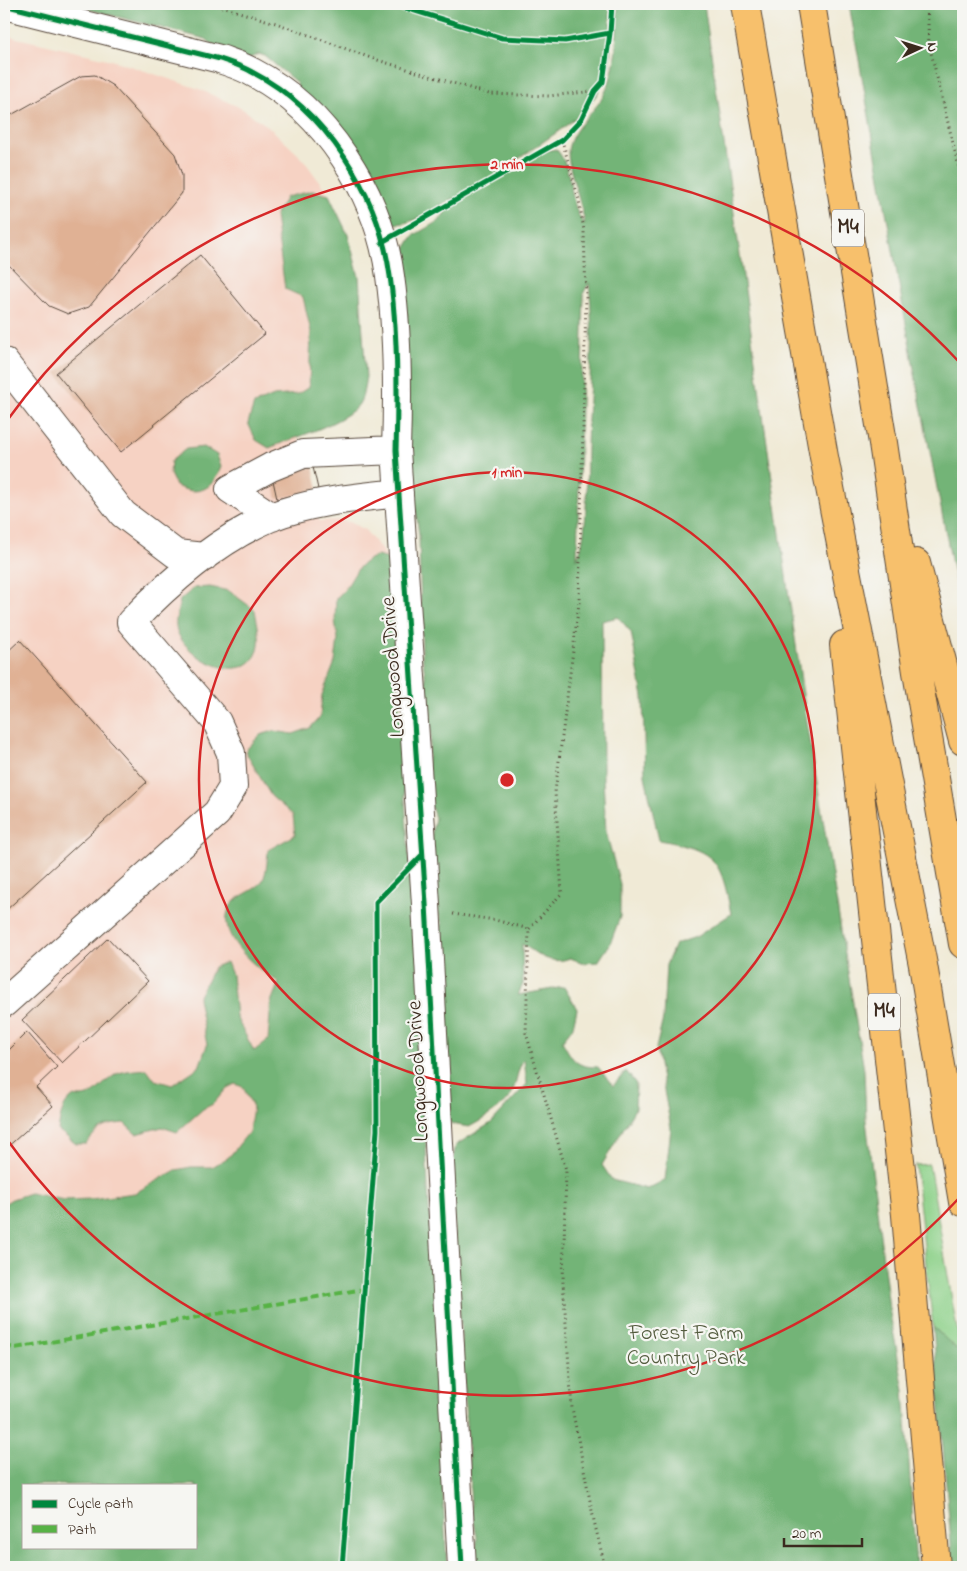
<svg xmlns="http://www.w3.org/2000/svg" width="967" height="1571" font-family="'Indie Flower',sans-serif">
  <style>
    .built { fill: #f6d2c3 }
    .green { fill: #8fd28b; stroke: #657e54 }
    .forest { fill: #73b477; stroke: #576f4a; fill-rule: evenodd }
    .building { fill: #e0b194 }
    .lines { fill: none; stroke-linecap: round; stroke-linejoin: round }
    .minor-casing { stroke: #56473a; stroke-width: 30 }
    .highway-casing { stroke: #56473a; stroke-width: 30 }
    .path { stroke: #56473a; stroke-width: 3; stroke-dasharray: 1 4; stroke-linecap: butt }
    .minor { stroke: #fff; stroke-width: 28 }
    .highway { stroke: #f7c06c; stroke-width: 28 }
    .quiet { stroke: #57b245; stroke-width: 4; stroke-dasharray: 8 4; stroke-linecap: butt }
    .cycleway-casing { stroke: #f6f6f2; stroke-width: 8 }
    .cycleway { stroke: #00873e; stroke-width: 5 }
    .ring { fill: none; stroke: #d62828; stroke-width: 2.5 }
    .labels { text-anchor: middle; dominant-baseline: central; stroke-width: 4.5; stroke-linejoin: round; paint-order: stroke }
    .shield { fill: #f6f6f2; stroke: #73675e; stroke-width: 1 }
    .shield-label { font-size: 21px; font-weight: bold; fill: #3b2a1e }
    .street-label { font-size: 22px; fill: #3b2a1e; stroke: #f6f6f2 }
    .park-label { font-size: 22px; fill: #545c3f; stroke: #f6f6f2 }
    .centre { fill: #d62828; stroke: #f6f6f2; stroke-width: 2.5 }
    .ring-label { font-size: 15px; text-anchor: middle; font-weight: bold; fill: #d62828; stroke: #f6f6f2; stroke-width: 4.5; stroke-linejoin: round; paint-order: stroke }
  </style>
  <rect width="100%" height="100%" fill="#f6f6f2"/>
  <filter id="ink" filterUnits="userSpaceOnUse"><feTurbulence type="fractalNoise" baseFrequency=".02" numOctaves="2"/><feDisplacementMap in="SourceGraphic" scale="10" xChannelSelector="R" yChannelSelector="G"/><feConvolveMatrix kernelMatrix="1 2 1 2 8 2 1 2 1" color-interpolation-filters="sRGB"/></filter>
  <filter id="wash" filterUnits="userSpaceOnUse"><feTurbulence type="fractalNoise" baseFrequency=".0096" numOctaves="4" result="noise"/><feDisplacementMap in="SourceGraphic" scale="20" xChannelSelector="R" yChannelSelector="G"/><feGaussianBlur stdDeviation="1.12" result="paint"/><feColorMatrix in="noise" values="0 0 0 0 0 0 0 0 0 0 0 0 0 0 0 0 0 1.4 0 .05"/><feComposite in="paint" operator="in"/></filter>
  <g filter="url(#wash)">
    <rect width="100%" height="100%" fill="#f0ead6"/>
    <path class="built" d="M 4,35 L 112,60 L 199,89 L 241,108 L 269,127 L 303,159 L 329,195 L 348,235 L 359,277 L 366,377 L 359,404 L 342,418 L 298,436 L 306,468 L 313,467 L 318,489 L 313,491 L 319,521 L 337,520 L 350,522 L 365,530 L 389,559 L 252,1181 L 4,1223 Z"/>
    <path class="green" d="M 929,1164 L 961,1353 L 933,1327 L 915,1165 Z"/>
    <path class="forest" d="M 4,4 L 610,4 C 610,28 614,58 604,81 C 586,122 537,142 504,170 L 516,166 L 532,153 L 556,149 C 575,169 567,203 585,225 C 583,206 567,168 568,151 C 570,131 590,116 601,100 C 618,72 617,36 617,4 L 704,4 L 807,722 L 864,1070 L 866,1120 L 889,1308 L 904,1390 L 916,1567 L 476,1567 L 477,1537 L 471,1506 L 451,1167 L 456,1145 L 491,1123 L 527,1084 L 524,1059 C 517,1069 517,1082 512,1093 C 507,1105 481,1121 469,1127 L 452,1124 L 444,1117 L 438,945 L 442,924 L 429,886 L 432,832 L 435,818 L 428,797 L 426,771 L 431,736 L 430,710 L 422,654 L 419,535 L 406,433 L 399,278 L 403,252 L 413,236 L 440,220 L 454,198 C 436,207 411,228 390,223 C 378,195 368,166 351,142 C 338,121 316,106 297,91 L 297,83 L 265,56 L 259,54 L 243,61 L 223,53 L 206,39 L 75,6 L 56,9 ZM 589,283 C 595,336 588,395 587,448 C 586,478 589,534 577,559 L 584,292 ZM 618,617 L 631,632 L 643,697 L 645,776 L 659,840 C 716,851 721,859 731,914 L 696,937 L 675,944 L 666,965 L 663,1019 L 656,1048 L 671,1128 L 665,1180 L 647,1189 L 612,1180 L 602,1165 L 635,1109 L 636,1084 L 626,1071 L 613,1086 L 598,1067 C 575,1067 573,1060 562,1041 L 573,1027 L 577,1009 L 564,987 L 518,995 L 523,984 L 522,944 C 538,954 550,966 570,958 L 584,963 L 598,962 L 610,944 L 620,917 L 620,884 L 606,832 L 603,779 L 602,621 Z
      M 849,4 L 963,4 L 963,621 L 916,380 Z
      M 312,191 L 329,195 L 348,235 L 359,277 L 366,377 C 364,386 364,396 359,404 C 347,422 291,439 269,448 L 256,440 L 248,423 L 254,404 L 274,396 L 298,394 L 309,387 L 311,332 L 303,297 L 285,289 L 275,216 L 286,197 Z
      M 204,447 L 217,455 L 221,467 C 213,489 199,497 176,486 L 170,474 L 171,461 L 186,449 Z
      M 377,556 L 389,559 L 410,873 L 419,901 L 421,1046 L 432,1269 L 439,1292 L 442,1360 L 439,1426 L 447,1567 L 4,1567 L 4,1204 L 12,1199 L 30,1193 L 64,1200 L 91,1199 L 135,1193 L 176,1170 L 191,1167 L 212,1167 L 229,1157 L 249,1132 L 253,1107 L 243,1087 L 235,1084 L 227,1088 L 213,1104 L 203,1109 L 177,1132 L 162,1127 L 136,1134 L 124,1123 C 103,1125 99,1127 86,1144 L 76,1144 L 58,1130 C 61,1116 61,1105 74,1096 C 95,1102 102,1080 119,1073 C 128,1070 138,1070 147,1069 L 155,1080 L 172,1085 L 199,1067 L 207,1045 L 198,998 L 214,967 L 227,962 L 232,975 L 236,1017 L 254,1051 L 268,1040 L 271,1002 L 279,982 C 257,970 211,932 232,904 C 239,895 252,892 260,884 C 267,877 267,860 268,850 L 295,835 L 293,815 L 271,796 L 245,751 L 260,735 L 274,731 L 293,734 L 310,728 L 320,717 L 322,695 L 335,662 L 338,639 L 335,621 L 336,598 C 355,583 352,564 377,556 ZM 24,1485 L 196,1485 L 196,1547 L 24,1547 Z
      M 210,587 L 229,591 L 255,610 C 257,623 263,642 256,655 C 238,687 179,654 176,626 C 175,618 179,607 180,600 L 194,588 Z
      M 933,1327 L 961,1353 L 963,1365 L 963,1567 L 953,1567 Z"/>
    <g id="blocks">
      <path class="building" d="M 95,75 L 113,86 L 175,154 L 182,175 L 182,193 L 89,307 L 68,314 L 49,306 L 4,260 L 4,119 L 81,76 Z
        M 200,255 L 265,334 L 121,452 L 56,373 Z
        M 313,467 L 318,489 L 277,499 L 272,476 Z
        M 20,640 L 147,782 L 4,912 L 4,655 Z
        M 108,938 L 148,981 L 62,1063 L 22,1020 Z
        M 27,1032 L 57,1067 L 36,1087 L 53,1106 L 4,1150 L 4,1055 Z"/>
    </g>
  </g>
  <g filter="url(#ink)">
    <use href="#blocks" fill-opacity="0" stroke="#56473a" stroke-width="1"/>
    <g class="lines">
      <g class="minor-casing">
        <path id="minor" d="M 4,5 L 220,59 C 231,63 242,66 252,72 C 326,110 379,194 390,276 C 398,333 398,393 396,450 L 426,904 L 462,1567
          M 4,362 L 123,514 L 176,554 L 204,557
          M 272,517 L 230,489 L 271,467 L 303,454 L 396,450
          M 4,1003 L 217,813 L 233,787 L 231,753 L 217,722 L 131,622 C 171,580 217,540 271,517 C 311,501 356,498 399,493"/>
      </g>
      <g class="highway-casing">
        <path id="highway" d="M 745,4 L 824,457 L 923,965 L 963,1202
          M 811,4 L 883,443 L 917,672 L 963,944
          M 916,563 L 963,741
          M 844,645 L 906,1215 L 936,1567"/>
      </g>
      <path class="path" d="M 212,4 L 276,23 L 371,58 L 489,94 L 549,96 L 595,91
        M 927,4 L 929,44 L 963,185
        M 562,140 L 579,200 L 584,231 L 586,296 L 579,603 L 555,792 L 562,893 L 529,929 L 526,1033 L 566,1170 L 563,1282 L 572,1408 L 594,1521 L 605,1567
        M 453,914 L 495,920 L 529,929"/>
      <use href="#minor" class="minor"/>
      <use href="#highway" class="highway"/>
      <path class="quiet" d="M 4,1346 L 15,1348 L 364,1289"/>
      <g class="cycleway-casing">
        <path id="cycleway" d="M 393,4 L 502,38 L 565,41 L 610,33 L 612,4
          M 4,5 L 220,59 C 231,63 242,66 252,72 C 326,110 379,194 390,276 C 398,333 398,393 396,450 L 426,904 L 462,1567
          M 382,242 L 562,140 L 581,120 L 595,91 L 603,82 L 610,33
          M 342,1567 L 377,1130 L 376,902 L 422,855"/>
      </g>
      <use href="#cycleway" class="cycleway"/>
    </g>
  </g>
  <g class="ring">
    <circle cx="507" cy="780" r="308"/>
    <path d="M961 1196A616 616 0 0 1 6 1138M6 422A616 616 0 0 1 961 364"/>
  </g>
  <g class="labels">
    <g class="shield">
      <rect x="832" y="209.5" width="32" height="37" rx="4"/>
      <rect x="868" y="993.5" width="32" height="37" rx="4"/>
    </g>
    <g class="shield-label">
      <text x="848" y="228">M4</text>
      <text x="884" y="1012">M4</text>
    </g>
    <g class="street-label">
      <text transform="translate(394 667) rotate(-94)">Longwood Drive</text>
      <text transform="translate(419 1071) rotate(-93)">Longwood Drive</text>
    </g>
    <g class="park-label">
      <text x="686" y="1334">Forest Farm<tspan x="686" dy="25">Country Park</tspan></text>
    </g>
  </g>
  <circle cx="507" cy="780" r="8" class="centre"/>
  <g class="ring-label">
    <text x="507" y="169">2 min</text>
    <text x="507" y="477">1 min</text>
  </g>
  <rect width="967" height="1571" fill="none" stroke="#f6f6f2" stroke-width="20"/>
  <rect x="22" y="1484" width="175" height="65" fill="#f6f6f2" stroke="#aba49d"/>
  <rect x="32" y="1500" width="25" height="8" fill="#00873e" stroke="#aba49d"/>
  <text x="68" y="1508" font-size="15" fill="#3b2a1e">Cycle path</text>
  <rect x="32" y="1525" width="25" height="8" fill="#57b245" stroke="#aba49d"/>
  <text x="68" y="1534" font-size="15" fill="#3b2a1e">Path</text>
  <g transform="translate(920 48) rotate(86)" stroke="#f6f6f2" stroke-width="4" paint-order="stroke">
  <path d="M0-4L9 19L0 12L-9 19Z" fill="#3b2a1e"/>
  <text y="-8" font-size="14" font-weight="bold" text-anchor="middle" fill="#3b2a1e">N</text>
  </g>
  <path d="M784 1538v8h78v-8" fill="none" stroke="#3b2a1e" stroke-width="2.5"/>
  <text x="792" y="1538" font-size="15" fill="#3b2a1e" stroke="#f6f6f2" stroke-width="4" paint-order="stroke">20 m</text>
</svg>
